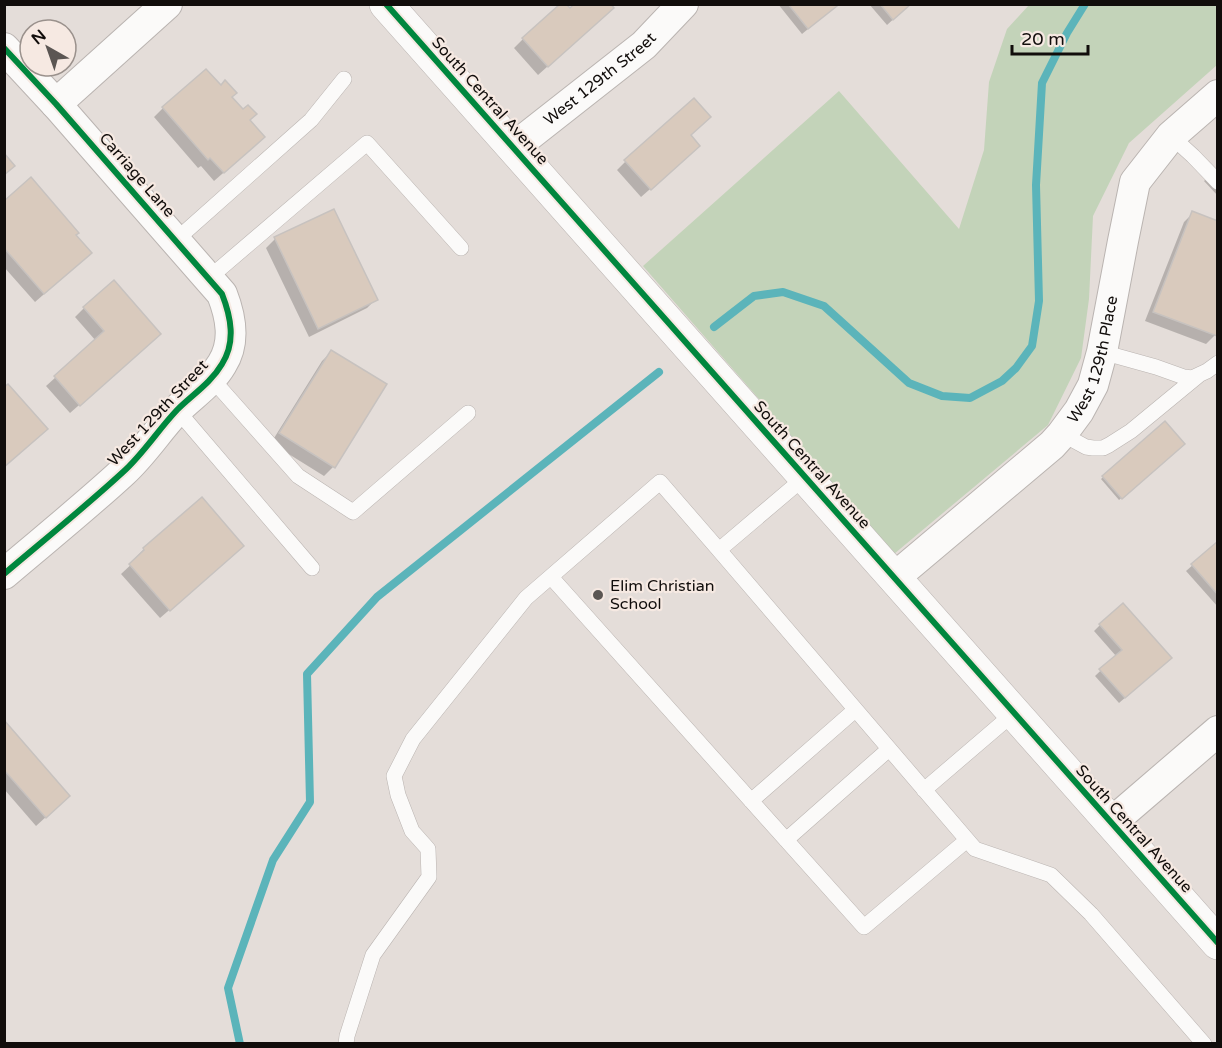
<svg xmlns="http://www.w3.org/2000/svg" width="1222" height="1048" font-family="'Varela Round',sans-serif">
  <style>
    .green { fill: #c3d3b9 }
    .shadow { fill: #0003 }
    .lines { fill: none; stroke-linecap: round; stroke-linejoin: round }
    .stream { stroke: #5bb4ba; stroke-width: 8 }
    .building { fill: #d9cabd; stroke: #c7c2bf; stroke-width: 1.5 }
    .lane-casing { stroke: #bab4b1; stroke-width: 16 }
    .street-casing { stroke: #bab4b1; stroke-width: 32 }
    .secondary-casing { stroke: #bab4b1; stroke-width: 34 }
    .lane { stroke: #fbfaf9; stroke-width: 15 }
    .street { stroke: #fbfaf9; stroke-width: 30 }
    .secondary { stroke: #fbfaf9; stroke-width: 33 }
    .cycleway-casing { stroke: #f6e9e2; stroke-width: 10 }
    .cycleway { stroke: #00873e; stroke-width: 6 }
    .poi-dot { fill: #5b5653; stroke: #f6e9e2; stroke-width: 2 }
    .labels { text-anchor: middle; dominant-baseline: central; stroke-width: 4.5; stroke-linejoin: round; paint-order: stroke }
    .street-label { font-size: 16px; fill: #110d0b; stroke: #f6e9e2 }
    .poi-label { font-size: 16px; fill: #110d0b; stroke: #f6e9e2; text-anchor: start }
  </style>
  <rect width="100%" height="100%" fill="#e4ddd9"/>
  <path class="green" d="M 1029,5 L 1217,5 L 1217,65 L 1129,143 L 1093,216 L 1089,299 L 1081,358 L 1048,425 L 894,554 L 643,266 L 839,91 L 959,229 L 984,150 L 989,82 L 1007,29 Z"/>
  <path class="shadow" d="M 778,4 L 834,4 L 830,11 L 802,34 Z
    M 869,4 L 910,4 L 887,25 Z
    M 570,11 L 603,17 L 538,75 L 514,48 L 523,39 Z
    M 230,98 L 249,120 L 254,146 L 214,181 L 201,166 L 198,168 L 154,117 L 163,108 Z
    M 689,136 L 689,155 L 641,197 L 617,170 L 626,161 Z
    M 1218,167 L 1218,196 L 1204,181 Z
    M 4,203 L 74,236 L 81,262 L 35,302 L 4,267 Z
    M 333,211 L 376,299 L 367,308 L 309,337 L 266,248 L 275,239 Z
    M 1193,213 L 1218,223 L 1218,329 L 1215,335 L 1206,344 L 1145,321 L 1184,222 Z
    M 84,308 L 150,343 L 70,413 L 46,386 L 96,341 L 75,317 Z
    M 331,352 L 333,467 L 324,476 L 271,443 L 322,361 Z
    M 1165,423 L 1183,444 L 1119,500 L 1101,479 Z
    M 1218,543 L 1218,607 L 1186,571 Z
    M 144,549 L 233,555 L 160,618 L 121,574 L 136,560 L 135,558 Z
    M 1100,625 L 1164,664 L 1119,703 L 1095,676 L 1116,656 L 1094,631 Z
    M 4,723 L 59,805 L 36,826 L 4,789 Z"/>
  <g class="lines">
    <path class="stream" d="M 714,327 L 754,296 L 783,292 L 824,306 L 909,383 L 942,396 L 970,398 L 1002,381 L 1016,368 L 1032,346 L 1039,301 L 1036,185 L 1042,83 L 1067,33 L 1085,4
      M 240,1044 L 228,988 L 273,860 L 310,802 L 307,674 L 377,597 L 659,372"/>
  </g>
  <path class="building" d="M 560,4 L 566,4 L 570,8 L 574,4 L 611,4 L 614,8 L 548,67 L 522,38 Z
    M 788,4 L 836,4 L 837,6 L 808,29 Z
    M 880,4 L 911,4 L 893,20 Z
    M 206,69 L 221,85 L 225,80 L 237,93 L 232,97 L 243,109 L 248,105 L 257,114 L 250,120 L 265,137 L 224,173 L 210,158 L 208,160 L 162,107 Z
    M 694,98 L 711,117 L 691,135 L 700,146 L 651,190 L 624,160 Z
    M 4,153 L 15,166 L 4,175 Z
    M 31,177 L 79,233 L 76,235 L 92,253 L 44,294 L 4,248 L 4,201 Z
    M 334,209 L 378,300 L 318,329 L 274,237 Z
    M 1192,211 L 1218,221 L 1217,336 L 1153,312 Z
    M 114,280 L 161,334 L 80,406 L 54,376 L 104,331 L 83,307 Z
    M 331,350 L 387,384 L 335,468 L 279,433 Z
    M 8,384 L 48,429 L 4,467 L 4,387 Z
    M 1165,421 L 1185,444 L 1122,499 L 1102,476 Z
    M 202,497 L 244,546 L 170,611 L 129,564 L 144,550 L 143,548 Z
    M 1218,541 L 1218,595 L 1191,564 Z
    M 1123,603 L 1172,658 L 1125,698 L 1099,669 L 1122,650 L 1099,624 Z
    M 4,720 L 70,796 L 46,818 L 4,770 Z"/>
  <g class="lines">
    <g class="lane-casing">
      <path id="lane" d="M 1171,136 L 1193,156 L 1218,182
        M 176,240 L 311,120 L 344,79
        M 209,278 L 367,143 L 461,248
        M 1102,352 L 1156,367 L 1184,377 L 1192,378 L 1207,371 L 1218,363
        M 212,379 L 298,476 L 353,512 L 468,413
        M 177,410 L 312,568
        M 1062,434 L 1086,447 L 1093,448 L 1103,448 L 1109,445 L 1131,431 L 1199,375
        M 719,550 L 975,849 L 1051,875 L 1091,914 L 1204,1044
        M 551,577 L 864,927 L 967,840
        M 924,790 L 1014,713
        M 751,801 L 855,710
        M 786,840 L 889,749
        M 346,1044 L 347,1036 L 373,955 L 429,877 L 428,849 L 412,831 L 398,795 L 394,776 L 413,739 L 526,598 L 660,482 L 719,550 L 805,477"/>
    </g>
    <g class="street-casing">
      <g id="street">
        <path d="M 4,48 L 56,104 L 222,294 C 231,317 236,342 222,364 C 211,383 192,395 177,410 C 158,430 143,454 123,472 C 85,507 44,540 4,574"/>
        <path d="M 56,104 L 167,4"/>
        <path id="s1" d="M 513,148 L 644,45 L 683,4"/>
        <path id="s2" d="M 894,578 L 1052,445 L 1062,434 L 1079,411 L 1093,385 L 1102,352 L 1123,241 L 1135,182 L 1171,136 L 1218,95"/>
        <path d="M 1111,823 L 1218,731"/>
      </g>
    </g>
    <g class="secondary-casing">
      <path id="secondary" d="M 386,4 L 1218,943"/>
    </g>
    <use href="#lane" class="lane"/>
    <use href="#street" class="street"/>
    <use href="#secondary" class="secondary"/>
    <g class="cycleway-casing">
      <path id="cycleway" d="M 386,4 L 1218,943
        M 4,48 L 56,104 L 222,294 C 231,317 236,342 222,364 C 211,383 192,395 177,410 C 158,430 143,454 123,472 C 85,507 44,540 4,574"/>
    </g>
    <use href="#cycleway" class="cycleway"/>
  </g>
  <circle class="poi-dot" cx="598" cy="595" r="6"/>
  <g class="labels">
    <g class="street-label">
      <text stroke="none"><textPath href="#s1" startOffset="111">West 129th Street</textPath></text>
      <text transform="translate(490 101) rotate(48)">South Central Avenue</text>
      <text transform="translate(137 175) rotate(49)">Carriage Lane</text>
      <text stroke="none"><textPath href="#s2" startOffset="304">West 129th Place</textPath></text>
      <text transform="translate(158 413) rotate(-47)">West 129th Street</text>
      <text transform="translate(812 465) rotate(48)">South Central Avenue</text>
      <text transform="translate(1134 829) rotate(48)">South Central Avenue</text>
    </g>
    <g class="poi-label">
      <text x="610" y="586">Elim Christian<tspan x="610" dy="18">School</tspan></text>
    </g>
  </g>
  <rect width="1222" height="1048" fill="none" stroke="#110d0b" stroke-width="12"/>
  <g transform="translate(48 48) rotate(320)"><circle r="28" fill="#f6e9e2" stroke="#9a918c" stroke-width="1.5"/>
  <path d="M0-4.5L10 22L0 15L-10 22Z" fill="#5b5653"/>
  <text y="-9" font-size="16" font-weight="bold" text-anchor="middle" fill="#110d0b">N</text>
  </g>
  <path d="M1012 45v9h76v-9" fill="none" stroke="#110d0b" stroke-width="3"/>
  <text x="1021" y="45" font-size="18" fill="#110d0b" stroke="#f6e9e2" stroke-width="4.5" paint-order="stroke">20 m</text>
</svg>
